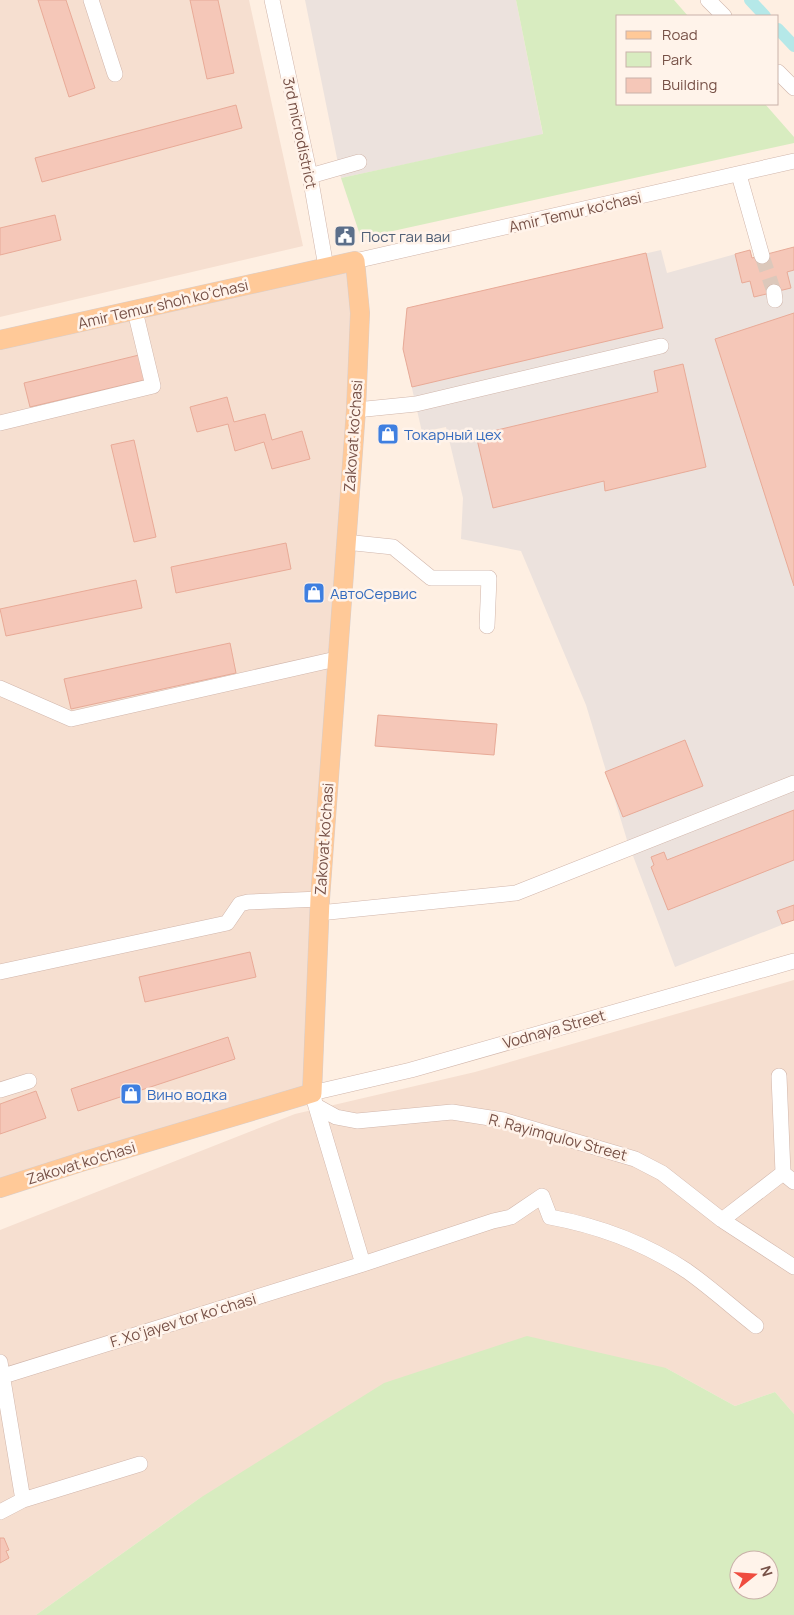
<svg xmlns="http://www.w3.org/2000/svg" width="794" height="1615" font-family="Manrope,sans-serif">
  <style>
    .residential { fill: #f6dfd0 }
    .industrial { fill: #ece2dd }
    .green { fill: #d8ecc0; fill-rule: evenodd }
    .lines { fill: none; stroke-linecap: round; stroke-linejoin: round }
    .canal { stroke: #b5e8e8; stroke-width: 12 }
    .building { fill: #f5c7b8; stroke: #e8aa97 }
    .minor-tunnel { stroke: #dcc8bb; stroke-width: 15; stroke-dasharray: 15 8; stroke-linecap: butt }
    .minor-casing { stroke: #d1b6ab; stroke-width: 16 }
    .major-casing { stroke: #d9cecb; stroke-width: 20 }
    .minor { stroke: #fff; stroke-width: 15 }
    .major { stroke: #ffc998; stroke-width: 19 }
    .labels { text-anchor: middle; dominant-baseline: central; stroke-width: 5; stroke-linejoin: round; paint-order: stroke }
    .street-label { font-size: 15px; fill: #775147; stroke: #fff3ea }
    .service-label { font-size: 15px; fill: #4e5e75; stroke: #fff3ea; text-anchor: start }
    .shop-label { font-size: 15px; fill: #366cbe; stroke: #fff3ea; text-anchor: start }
  </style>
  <rect width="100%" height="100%" fill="#feefe2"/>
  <path class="residential" d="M 0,0 L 249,0 L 303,246 L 0,317 Z
    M 355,261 L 312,1093 L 0,1188 L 0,340 Z
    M 794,980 L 794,1414 L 775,1392 L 735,1406 L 666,1368 L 200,1498 L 36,1615 L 0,1615 L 0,1230 L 295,1114 L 475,1072 Z"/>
  <path class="industrial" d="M 305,0 L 516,0 L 543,135 L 341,178 Z
    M 794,247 L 794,920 L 675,967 L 627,840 L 586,705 L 521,551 L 461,539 L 463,498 L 446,427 L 422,432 L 403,349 L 407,308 L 661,250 L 667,273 L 750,250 L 752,258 Z"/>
  <path class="green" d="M 516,0 L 674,0 L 688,16 L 618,16 L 618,104 L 765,104 L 794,137 L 794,143 L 361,238 L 341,178 L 543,134 Z
    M 527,1336 L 666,1368 L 735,1406 L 775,1392 L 794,1414 L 794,1615 L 36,1615 L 200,1498 L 384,1383 ZM 739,1560 L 769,1560 L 769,1590 L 739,1590 Z"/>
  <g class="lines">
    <path class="canal" d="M 750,0 L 765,16
      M 778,29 L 794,46"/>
  </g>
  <path class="building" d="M 38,0 L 66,0 L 95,88 L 69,97 Z
    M 190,0 L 218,0 L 234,73 L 207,79 Z
    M 236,105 L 242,128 L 42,182 L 35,158 Z
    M 55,215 L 61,240 L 0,255 L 0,228 Z
    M 794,247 L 794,270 L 787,272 L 791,288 L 754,297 L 750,281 L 742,283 L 735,254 L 750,250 L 752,258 Z
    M 646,253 L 663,328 L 412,387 L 403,349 L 407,308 Z
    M 794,313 L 794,586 L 715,339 Z
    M 139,355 L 145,380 L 30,407 L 24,383 Z
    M 683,364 L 706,467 L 605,491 L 604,481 L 493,508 L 476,435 L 658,392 L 654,371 Z
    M 227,397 L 234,422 L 265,414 L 272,440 L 302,431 L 310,459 L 272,469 L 264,442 L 235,451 L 228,424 L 197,432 L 190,407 Z
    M 134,440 L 156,537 L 134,542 L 111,445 Z
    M 286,543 L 291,569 L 176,593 L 171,567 Z
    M 136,580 L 142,608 L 6,636 L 0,609 Z
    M 230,643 L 236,673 L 71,709 L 64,679 Z
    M 378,715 L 497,724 L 494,755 L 375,746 Z
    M 685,740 L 703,786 L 623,817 L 605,772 Z
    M 794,810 L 794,860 L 668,910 L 651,867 L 654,865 L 651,857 L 664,852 L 667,860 Z
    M 794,905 L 794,920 L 782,924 L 777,911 Z
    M 250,952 L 256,977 L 145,1002 L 139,977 Z
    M 228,1037 L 235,1059 L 78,1111 L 71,1089 Z
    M 36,1091 L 46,1118 L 0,1134 L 0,1104 Z
    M 0,1538 L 4,1538 L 9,1550 L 6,1551 L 9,1558 L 0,1563 Z"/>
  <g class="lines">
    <path class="minor-tunnel" d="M 762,256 L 774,292"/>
    <g class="minor-casing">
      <path id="minor" d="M 91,0 L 115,74
        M 272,0 L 310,176 L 326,267
        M 708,0 L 724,16
        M 778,72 L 794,88
        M 739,175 L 762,256
        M 310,176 L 359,162
        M 355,261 L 794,161
        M 774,292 L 775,300
        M 356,410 L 416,404 L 661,346
        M 0,423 L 153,386 L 135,311
        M 345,542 L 393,547 L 431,578 L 489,578 L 487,626
        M 0,688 L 71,719 L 336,659
        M 319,913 L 516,893 L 794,783
        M 0,972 L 227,923 L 240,904 L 248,902 L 320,899
        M 779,1076 L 783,1173
        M 0,1090 L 29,1081
        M 318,1107 L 336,1117 L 357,1121 L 452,1112 L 503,1120 L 635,1159 L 662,1173 L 722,1220 L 794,1267
        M 722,1220 L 783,1173 L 794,1182
        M 363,1264 L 312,1093 L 411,1070 L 794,961
        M 0,1362 L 23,1500
        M 0,1377 L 363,1264 L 493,1221 L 511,1217 L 542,1196 L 550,1217 C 599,1226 645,1243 687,1271 C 711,1288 733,1308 756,1326
        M 0,1512 L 23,1500 L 140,1464"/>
    </g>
    <g class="major-casing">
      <path id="major" d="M 0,340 L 355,261 L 360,313 L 356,410 L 320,899 L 312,1093 L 81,1162 L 0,1188"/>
    </g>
    <use href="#minor" class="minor"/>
    <use href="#major" class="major"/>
  </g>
  <defs>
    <g id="civic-square" transform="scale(1.125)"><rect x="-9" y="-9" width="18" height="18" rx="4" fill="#5c6f8a" stroke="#fff3ea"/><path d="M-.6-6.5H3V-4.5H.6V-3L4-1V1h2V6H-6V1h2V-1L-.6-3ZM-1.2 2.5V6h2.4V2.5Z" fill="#fff"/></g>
    <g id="shop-square" transform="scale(1.125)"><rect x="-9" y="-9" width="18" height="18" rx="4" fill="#3f7fe0" stroke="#fff3ea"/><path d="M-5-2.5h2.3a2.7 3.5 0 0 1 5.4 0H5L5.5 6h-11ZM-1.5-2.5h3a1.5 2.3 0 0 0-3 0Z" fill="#fff"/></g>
  </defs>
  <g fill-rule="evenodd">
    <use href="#civic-square" x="345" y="236"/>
    <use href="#shop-square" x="388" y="434"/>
    <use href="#shop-square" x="314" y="593"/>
    <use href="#shop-square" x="131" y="1094"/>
  </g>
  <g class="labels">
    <g class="street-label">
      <text transform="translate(300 133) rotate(78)">3rd microdistrict</text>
      <text transform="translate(575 212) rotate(-13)">Amir Temur ko'chasi</text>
      <text transform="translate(163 304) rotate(-13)">Amir Temur shoh ko‘chasi</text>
      <text transform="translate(353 436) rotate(-86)">Zakovat ko'chasi</text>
      <text transform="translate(324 839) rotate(-86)">Zakovat ko'chasi</text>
      <text transform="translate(554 1029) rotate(-16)">Vodnaya Street</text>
      <text transform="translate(558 1137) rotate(15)">R. Rayimqulov Street</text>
      <text transform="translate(81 1163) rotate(-17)">Zakovat ko'chasi</text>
      <text transform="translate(183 1320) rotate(-17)">F. Xo‘jayev tor ko‘chasi</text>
    </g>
    <g class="service-label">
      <text x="361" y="236">Пост гаи ваи</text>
    </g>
    <g class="shop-label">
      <text x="404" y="434">Токарный цех</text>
      <text x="330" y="593">АвтоСервис</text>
      <text x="147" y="1094">Вино водка</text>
    </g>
  </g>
  <rect x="616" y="15" width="162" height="90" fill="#fff3ea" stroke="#c9b2a9"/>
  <rect x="626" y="31" width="25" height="8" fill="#ffc998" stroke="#c9b2a9"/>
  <text x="662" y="40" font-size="15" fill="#775147">Road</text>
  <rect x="626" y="52" width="25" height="15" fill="#d8ecc0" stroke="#c9b2a9"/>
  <text x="662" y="65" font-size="15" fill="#775147">Park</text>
  <rect x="626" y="78" width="25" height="15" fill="#f5c7b8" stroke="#c9b2a9"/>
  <text x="662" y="90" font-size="15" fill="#775147">Building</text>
  <g transform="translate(754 1575) rotate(73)"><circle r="24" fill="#fff3ea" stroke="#c9b2a9"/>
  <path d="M0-4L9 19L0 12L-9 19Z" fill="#ef4c3f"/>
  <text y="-8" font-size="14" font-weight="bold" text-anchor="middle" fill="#775147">N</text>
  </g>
</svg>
